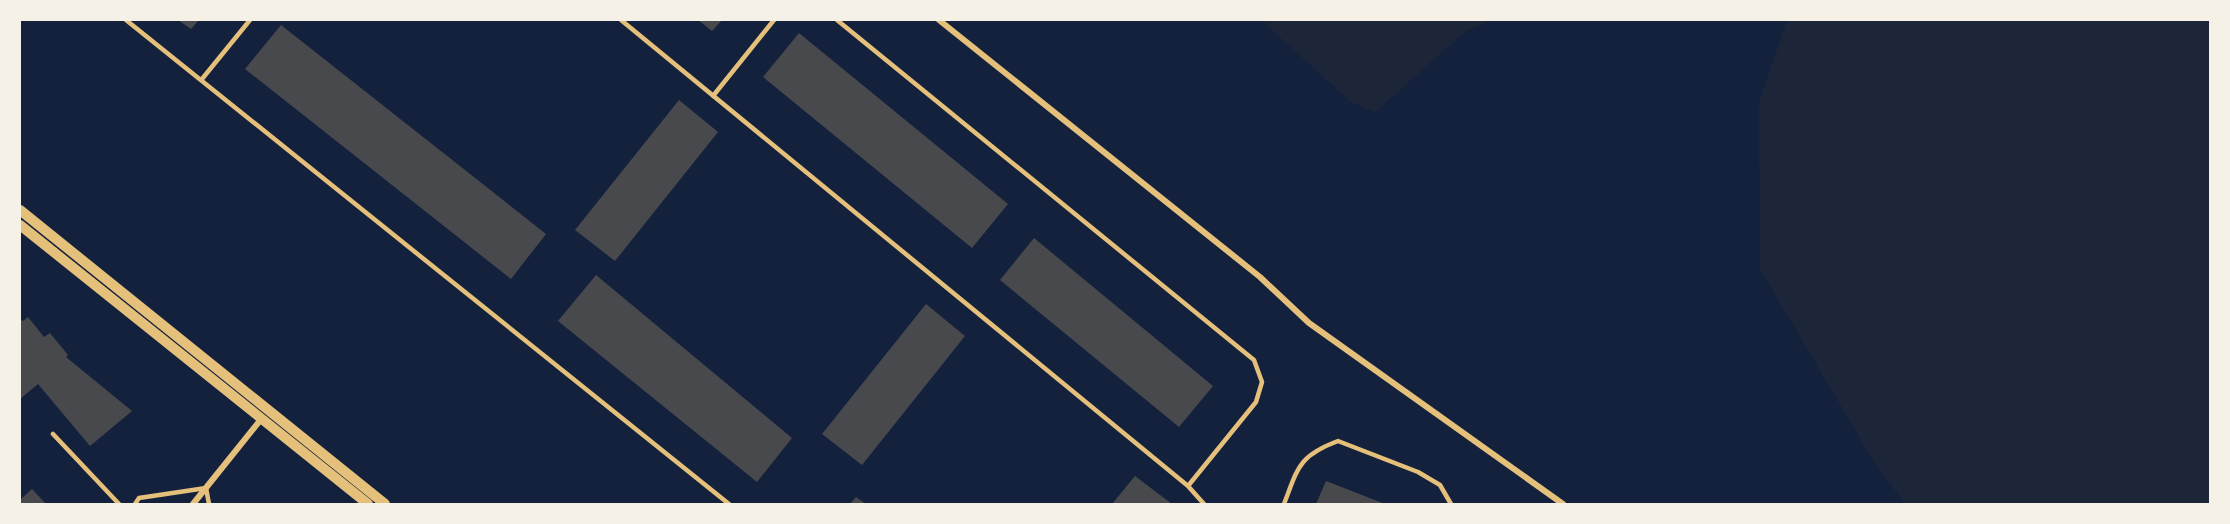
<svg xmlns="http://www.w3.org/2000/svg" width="2230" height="524" font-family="Spectral,serif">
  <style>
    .green { fill: #1d2539 }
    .building { fill: #48494c }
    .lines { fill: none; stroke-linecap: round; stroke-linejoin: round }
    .service { stroke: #e5c07b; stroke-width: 4.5 }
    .minor { stroke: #e5c07b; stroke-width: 6 }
    .tertiary { stroke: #e5c07b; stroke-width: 10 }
  </style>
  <rect width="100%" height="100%" fill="#14213d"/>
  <path class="green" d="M 1261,20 L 1493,20 L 1467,30 L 1375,112 L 1351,102 Z
    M 1787,20 L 2210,20 L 2210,504 L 1905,504 L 1874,462 L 1760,269 L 1759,103 Z"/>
  <path class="building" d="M 178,20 L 199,20 L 191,29 Z
    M 698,20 L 722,20 L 712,31 Z
    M 281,25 L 546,234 L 511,279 L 245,69 Z
    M 799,33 L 1008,204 L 972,248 L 763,77 Z
    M 679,100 L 718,132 L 615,261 L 575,230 Z
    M 1034,238 L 1213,386 L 1179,427 L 1000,280 Z
    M 596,275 L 792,438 L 757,482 L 558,321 Z
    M 926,304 L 965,336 L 862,465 L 822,434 Z
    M 28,317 L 44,337 L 50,333 L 68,355 L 66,357 L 132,411 L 90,446 L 38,384 L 20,399 L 20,319 L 23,321 Z
    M 1135,476 L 1172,504 L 1112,504 Z
    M 1326,481 L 1385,504 L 1316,504 Z
    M 32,489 L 46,504 L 20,504 L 20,500 Z
    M 856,497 L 866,504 L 850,504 Z"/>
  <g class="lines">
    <path class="service" d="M 126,20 L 729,504
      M 621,20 L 1188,486 L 1204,504
      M 837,20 L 1254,360 L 1262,382 L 1256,402 L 1188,486
      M 202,79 L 250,20
      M 713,96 L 774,20
      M 53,434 L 119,504
      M 135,504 L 139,498 L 206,488 L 209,504
      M 1284,504 C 1298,468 1298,456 1338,441 L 1418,472 L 1440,485 L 1451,504"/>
    <path class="minor" d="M 939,20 L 1260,277 L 1309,323 L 1563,504
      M 193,504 L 262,418"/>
    <path class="tertiary" d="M 20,210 L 385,504
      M 20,225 L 368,504"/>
  </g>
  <rect width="2230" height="524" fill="none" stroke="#f6f1e7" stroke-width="42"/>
</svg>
